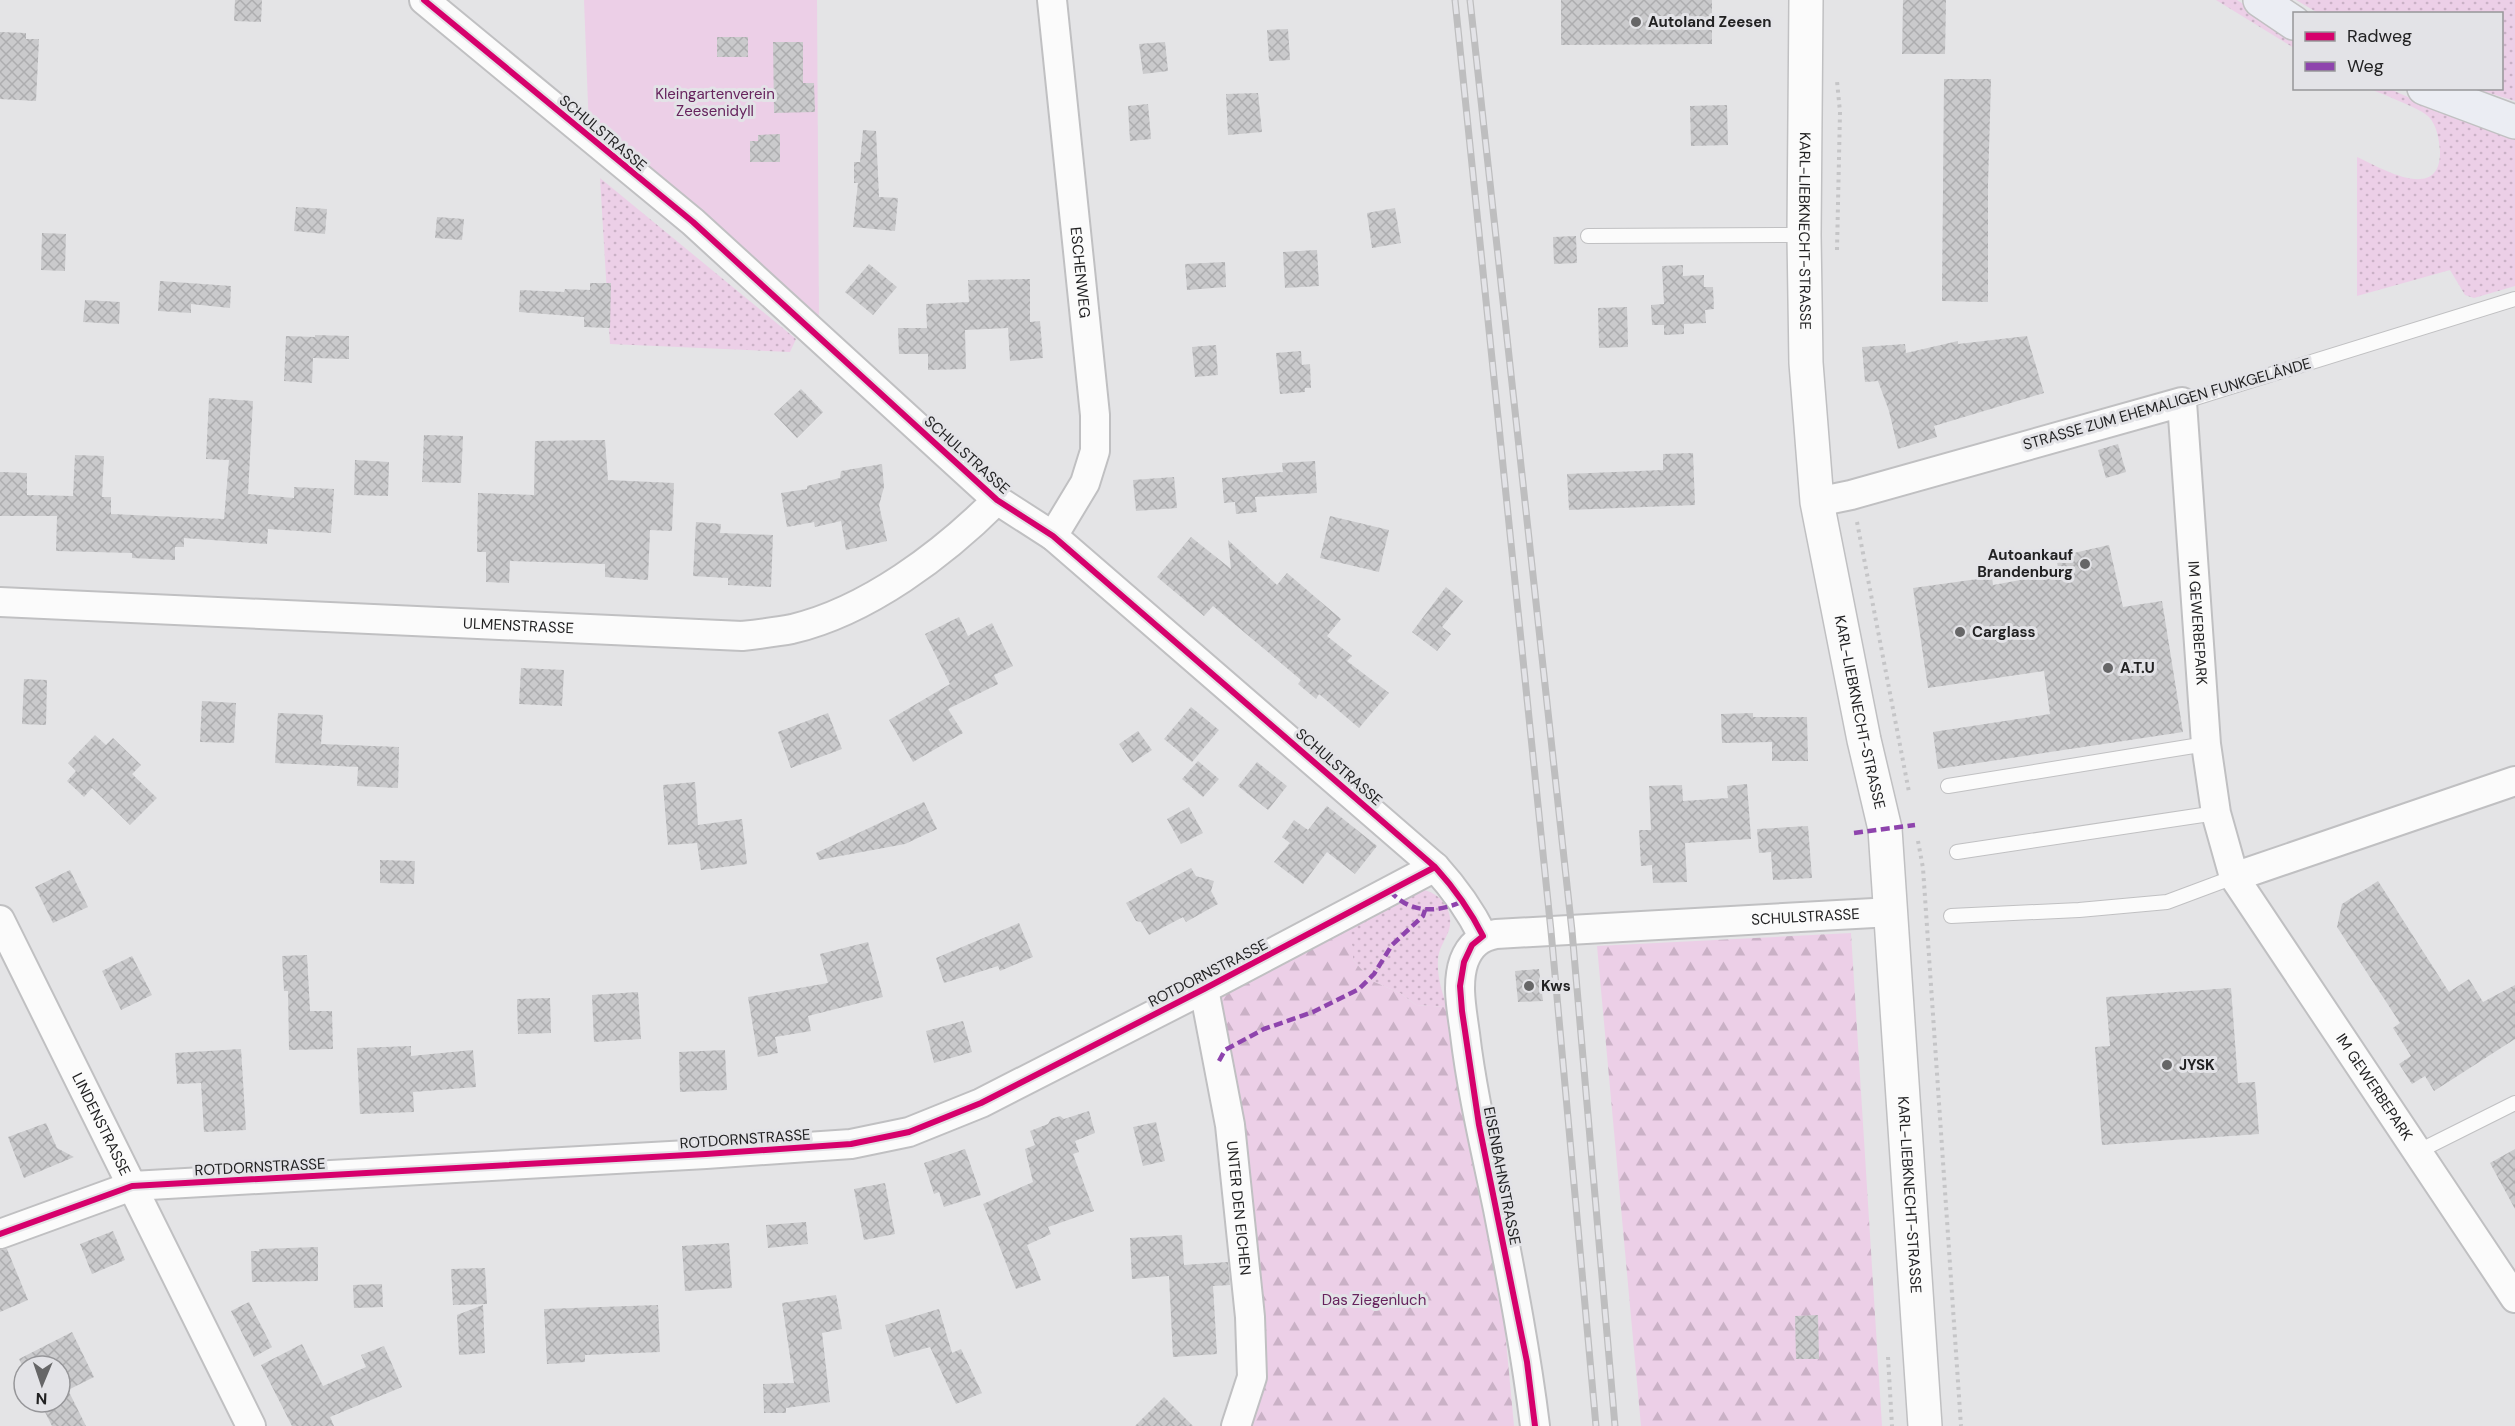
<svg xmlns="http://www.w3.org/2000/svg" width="2515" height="1426" font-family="'DM Sans',sans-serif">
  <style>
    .grass { fill: url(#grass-dots) }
    .forest { fill: url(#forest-firs) }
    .garden { fill: #eccfe7 }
    .building { fill: url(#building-cross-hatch) }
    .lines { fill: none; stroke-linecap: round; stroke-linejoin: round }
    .lane-casing { stroke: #c0c0c2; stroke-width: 16 }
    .street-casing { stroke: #c0c0c2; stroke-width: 32 }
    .secondary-casing { stroke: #c0c0c2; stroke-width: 36 }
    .primary-casing { stroke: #c1c1c2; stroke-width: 36 }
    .path { stroke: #c5c5c7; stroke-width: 4; stroke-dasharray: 3 4.5; stroke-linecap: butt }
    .lane { stroke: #fbfbfb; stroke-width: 14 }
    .street { stroke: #fbfbfb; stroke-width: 28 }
    .secondary { stroke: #fbfbfb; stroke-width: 33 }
    .primary { stroke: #ebedf3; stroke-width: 33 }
    .rail-casing { stroke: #bebebf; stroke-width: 7 }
    .rail { stroke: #e3e3e7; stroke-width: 4.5; stroke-dasharray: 14; stroke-linecap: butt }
    .quiet { stroke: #8e44ad; stroke-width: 4.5; stroke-dasharray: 9 4.5; stroke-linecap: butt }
    .cycleway-casing { stroke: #e3e3e7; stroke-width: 10 }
    .cycleway { stroke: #d6006c; stroke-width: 6 }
    .poi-dot { fill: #666667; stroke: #e3e3e7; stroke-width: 2 }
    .labels { text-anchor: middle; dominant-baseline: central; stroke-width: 6; stroke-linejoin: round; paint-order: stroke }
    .poi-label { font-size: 15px; font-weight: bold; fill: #222223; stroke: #e3e3e7; text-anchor: start }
    .park-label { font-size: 15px; fill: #66235d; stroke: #e3e3e7 }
    .street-label { font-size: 15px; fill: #222223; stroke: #e3e3e7 }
  </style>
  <defs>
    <pattern id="grass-dots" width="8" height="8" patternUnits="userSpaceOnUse" patternTransform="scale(1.5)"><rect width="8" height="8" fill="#eccfe7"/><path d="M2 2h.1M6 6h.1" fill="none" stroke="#cab1c6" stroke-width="1.8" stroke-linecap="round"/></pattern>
    <pattern id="forest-firs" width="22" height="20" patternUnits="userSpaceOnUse" patternTransform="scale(1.5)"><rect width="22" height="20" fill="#eccfe7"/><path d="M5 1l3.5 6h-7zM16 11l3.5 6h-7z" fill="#cab1c6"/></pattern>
    <pattern id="building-cross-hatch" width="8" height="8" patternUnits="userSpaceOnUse" patternTransform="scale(1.5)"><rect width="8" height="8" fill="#cacacc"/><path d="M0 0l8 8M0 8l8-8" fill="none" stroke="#adadaf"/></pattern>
  </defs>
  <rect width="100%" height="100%" fill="#e4e4e6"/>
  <path class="grass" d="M 2216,0 L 2237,0 L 2294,38 L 2294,48 Z
    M 2296,0 L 2515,0 L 2515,101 L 2476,89 L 2502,88 L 2502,14 L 2318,13 Z
    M 2370,89 L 2390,89 L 2432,108 L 2515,137 L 2515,286 L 2474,298 L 2465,295 L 2450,270 L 2357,296 L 2357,157 C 2381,168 2441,204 2440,151 C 2439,139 2437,126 2429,117 C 2422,109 2382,94 2370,89 Z
    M 600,178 L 796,339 L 790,352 L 610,344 Z
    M 1420,889 C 1439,892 1455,909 1449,930 C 1445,941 1438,949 1438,961 C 1437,977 1442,991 1447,1007 L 1416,1005 L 1400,993 L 1372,981 L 1353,960 L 1353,947 L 1327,937 Z"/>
  <path class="forest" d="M 1851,933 L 1882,1426 L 1641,1426 L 1597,946 Z
    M 1339,935 L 1349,937 L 1353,947 L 1353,960 L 1372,981 L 1400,993 L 1416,1005 L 1447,1007 L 1473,1119 L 1505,1330 L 1514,1426 L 1236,1426 L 1252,1377 L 1204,989 L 1327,937 Z"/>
  <path class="garden" d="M 584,0 L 817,0 L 819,321 L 589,130 Z"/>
  <path class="building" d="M 235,0 L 262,0 L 261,22 L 234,21 Z
    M 1561,0 L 1712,0 L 1712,44 L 1561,45 Z
    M 1903,0 L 1946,0 L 1945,54 L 1902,54 Z
    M 1288,29 L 1290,60 L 1269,61 L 1267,30 Z
    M 0,32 L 26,33 L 26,39 L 39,39 L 36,101 L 0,99 Z
    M 717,37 L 748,37 L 748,57 L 717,57 Z
    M 773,42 L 803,42 L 803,83 L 814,83 L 815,112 L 774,113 Z
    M 1165,42 L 1168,71 L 1143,74 L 1139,44 Z
    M 1944,79 L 1991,79 L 1988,184 L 1988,302 L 1942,301 Z
    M 1258,93 L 1262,132 L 1228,135 L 1226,94 Z
    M 1148,104 L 1151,139 L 1130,141 L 1128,106 Z
    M 1727,105 L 1728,145 L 1691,146 L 1690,106 Z
    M 863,130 L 876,131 L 879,197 L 898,198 L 895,231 L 853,227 L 858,183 L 854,183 L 854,162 L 860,162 Z
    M 780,134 L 780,162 L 750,162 L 750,141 L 758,141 L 758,135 Z
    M 296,207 L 327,209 L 325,234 L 294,231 Z
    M 1395,208 L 1401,243 L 1372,248 L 1367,213 Z
    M 437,217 L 464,219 L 462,240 L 435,238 Z
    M 42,233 L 66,234 L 65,271 L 41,270 Z
    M 1576,236 L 1577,263 L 1554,264 L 1553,237 Z
    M 1317,250 L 1319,286 L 1285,288 L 1283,252 Z
    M 1225,262 L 1226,287 L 1187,290 L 1185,264 Z
    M 869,264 L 897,287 L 873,315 L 845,292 Z
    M 1683,265 L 1683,276 L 1704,275 L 1704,287 L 1713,287 L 1714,309 L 1705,310 L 1706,323 L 1684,324 L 1684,334 L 1664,335 L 1664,325 L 1652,325 L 1651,305 L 1664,304 L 1662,266 Z
    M 1030,279 L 1030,322 L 1040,321 L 1043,358 L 1010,361 L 1008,328 L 965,330 L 966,369 L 928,370 L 928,354 L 899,354 L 898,328 L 927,328 L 926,304 L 969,302 L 968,280 Z
    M 160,281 L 231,286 L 230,308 L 191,304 L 191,313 L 158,311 Z
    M 590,283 L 611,283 L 610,328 L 584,327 L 584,317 L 519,312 L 520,290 L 564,292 L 565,289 L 590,290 Z
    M 85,300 L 120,302 L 119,324 L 83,322 Z
    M 1627,307 L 1628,347 L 1599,348 L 1598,308 Z
    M 315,335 L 349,336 L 349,359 L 313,358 L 312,383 L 284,381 L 286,336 L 315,337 Z
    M 2027,336 L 2044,393 L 1934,426 L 1937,437 L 1898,449 L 1889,411 L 1878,381 L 1865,382 L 1862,347 L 1905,344 L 1906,353 L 1958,341 L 1958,344 Z
    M 1216,345 L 1218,375 L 1195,377 L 1192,347 Z
    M 1301,351 L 1302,365 L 1310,364 L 1311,388 L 1305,388 L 1305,392 L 1280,394 L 1276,353 Z
    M 801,389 L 823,412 L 797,438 L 774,414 Z
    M 209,398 L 253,401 L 248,494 L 294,498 L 294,487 L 334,489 L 331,533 L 268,529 L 267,544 L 184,538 L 184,547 L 175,547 L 175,560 L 132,558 L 132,553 L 56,551 L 57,516 L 0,516 L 0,472 L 27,473 L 27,495 L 73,496 L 75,455 L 104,456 L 102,497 L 111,497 L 111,514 L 224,519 L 229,460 L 206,459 Z
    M 424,435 L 463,436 L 461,483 L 422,482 Z
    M 605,440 L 608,480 L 674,483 L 672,531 L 650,530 L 648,580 L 605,577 L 605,564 L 510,561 L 509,583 L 486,582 L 486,552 L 477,552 L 478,493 L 534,495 L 535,441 Z
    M 2118,444 L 2126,472 L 2106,478 L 2098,450 Z
    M 1693,453 L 1695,505 L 1569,510 L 1567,474 L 1663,470 L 1663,454 Z
    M 355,460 L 389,462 L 388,496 L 354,495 Z
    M 1315,461 L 1317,493 L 1255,497 L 1257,512 L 1236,514 L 1235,502 L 1224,503 L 1222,478 L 1283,472 L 1282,463 Z
    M 882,464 L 884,487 L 879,505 L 887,541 L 846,550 L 841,521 L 815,527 L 814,522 L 787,527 L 781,493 L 807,489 L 807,486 L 840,478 L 841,471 Z
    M 1174,477 L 1177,508 L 1136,511 L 1133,480 Z
    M 1330,516 L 1389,530 L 1379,572 L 1320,558 Z
    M 696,522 L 721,524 L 720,533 L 773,535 L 771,587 L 728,585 L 728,578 L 693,576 Z
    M 1191,537 L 1231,569 L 1228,540 L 1277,585 L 1287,573 L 1341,619 L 1327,636 L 1352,656 L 1347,661 L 1389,693 L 1359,728 L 1319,694 L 1316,699 L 1298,684 L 1301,680 L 1213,606 L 1204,616 L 1157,577 Z
    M 2109,545 L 2123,607 L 2162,601 L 2183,732 L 1938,769 L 1933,732 L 2050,714 L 2044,671 L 1928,688 L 1913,588 L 1992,577 L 1993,585 L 2059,573 L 2056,557 Z
    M 1446,587 L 1463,601 L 1442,627 L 1451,634 L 1437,651 L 1412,632 Z
    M 959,617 L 968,636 L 992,623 L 1013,666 L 994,675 L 998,684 L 948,709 L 963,733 L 913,762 L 889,720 L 950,684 L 925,634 Z
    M 521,668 L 564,670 L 562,706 L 519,704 Z
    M 24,679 L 47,680 L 46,725 L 22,724 Z
    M 202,701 L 236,703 L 234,743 L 200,742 Z
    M 1191,707 L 1219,730 L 1192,762 L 1164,739 Z
    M 278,713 L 323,715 L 321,744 L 399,747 L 398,788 L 357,786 L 358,767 L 275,763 Z
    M 828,713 L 842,749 L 791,768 L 778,732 Z
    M 1753,713 L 1753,717 L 1807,717 L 1808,761 L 1772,761 L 1772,742 L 1722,743 L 1721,714 Z
    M 1138,731 L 1152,750 L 1132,763 L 1119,744 Z
    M 95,735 L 106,745 L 113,738 L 141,765 L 132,774 L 157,798 L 130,825 L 92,788 L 84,797 L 67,781 L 76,771 L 68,763 Z
    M 1198,761 L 1219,779 L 1203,797 L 1182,779 Z
    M 1257,762 L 1287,786 L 1268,810 L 1238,786 Z
    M 695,782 L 698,825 L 742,819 L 747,864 L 701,870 L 697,843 L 668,845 L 663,785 Z
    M 1747,784 L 1751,839 L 1685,843 L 1687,882 L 1653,883 L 1652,865 L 1641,866 L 1639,830 L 1651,830 L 1649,786 L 1682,785 L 1683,801 L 1728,798 L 1727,786 Z
    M 924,802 L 937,829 L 905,844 L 819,860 L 816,853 Z
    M 1327,806 L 1377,846 L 1355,874 L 1327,852 L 1303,884 L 1274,862 L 1290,843 L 1282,837 L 1294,820 L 1308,830 Z
    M 1189,807 L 1203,833 L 1181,844 L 1167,819 Z
    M 1808,826 L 1812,878 L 1773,880 L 1771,852 L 1759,853 L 1757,829 Z
    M 380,860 L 415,861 L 414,884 L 380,883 Z
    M 1191,868 L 1196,876 L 1214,881 L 1211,891 L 1218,904 L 1186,922 L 1183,917 L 1149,935 L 1141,922 L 1136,921 L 1126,903 Z
    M 70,870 L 88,907 L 53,923 L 35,887 Z
    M 2378,881 L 2449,992 L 2469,979 L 2483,1002 L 2515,985 L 2515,1039 L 2434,1091 L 2425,1076 L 2412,1084 L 2399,1064 L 2411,1056 L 2393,1028 L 2400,1023 L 2337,927 L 2342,904 Z
    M 1019,923 L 1033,957 L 1000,971 L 998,966 L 944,983 L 936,958 Z
    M 868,942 L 883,997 L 808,1016 L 811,1031 L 775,1037 L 778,1053 L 758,1057 L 748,997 L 828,983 L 820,954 Z
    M 307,955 L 310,1011 L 332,1011 L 333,1049 L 289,1050 L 288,991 L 284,991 L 282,956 Z
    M 132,956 L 152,995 L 121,1010 L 102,971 Z
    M 1539,969 L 1543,1001 L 1518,1002 L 1515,971 Z
    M 2231,988 L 2238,1083 L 2255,1082 L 2259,1134 L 2102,1145 L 2095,1047 L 2110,1046 L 2106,997 Z
    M 638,992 L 641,1039 L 594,1042 L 592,995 Z
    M 550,998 L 551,1033 L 518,1034 L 517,999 Z
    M 963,1021 L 972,1052 L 934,1063 L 926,1031 Z
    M 411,1046 L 411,1056 L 473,1050 L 476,1087 L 413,1092 L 414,1112 L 360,1114 L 357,1048 Z
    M 241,1049 L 246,1130 L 204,1132 L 201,1083 L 177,1084 L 175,1053 Z
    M 725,1050 L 727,1090 L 680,1092 L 679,1052 Z
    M 1089,1111 L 1095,1133 L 1075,1141 L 1079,1152 L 1073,1154 L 1094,1211 L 1048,1227 L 1051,1234 L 1027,1245 L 1041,1280 L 1016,1289 L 983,1204 L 1033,1182 L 1025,1149 L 1035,1145 L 1030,1131 L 1048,1124 L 1051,1119 L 1060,1116 L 1064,1119 Z
    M 1156,1122 L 1165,1161 L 1143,1166 L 1133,1127 Z
    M 46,1123 L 57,1148 L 74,1157 L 24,1178 L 8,1137 Z
    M 965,1149 L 981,1195 L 944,1207 L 939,1192 L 934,1194 L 924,1163 Z
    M 2515,1149 L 2515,1209 L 2490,1163 Z
    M 885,1183 L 895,1234 L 864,1240 L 854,1189 Z
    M 806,1222 L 808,1244 L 768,1248 L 766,1225 Z
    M 113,1231 L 125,1260 L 92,1274 L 80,1244 Z
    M 1182,1235 L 1184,1265 L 1228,1262 L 1230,1285 L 1213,1286 L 1217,1354 L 1173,1357 L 1169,1276 L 1132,1279 L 1130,1238 Z
    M 729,1243 L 732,1288 L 685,1291 L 682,1246 Z
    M 318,1247 L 318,1281 L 252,1282 L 251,1251 L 259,1251 L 259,1249 Z
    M 7,1249 L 28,1300 L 0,1312 L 0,1250 Z
    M 485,1268 L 487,1304 L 453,1305 L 451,1269 Z
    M 382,1284 L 383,1307 L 354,1308 L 353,1285 Z
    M 836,1295 L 842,1329 L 822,1333 L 830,1402 L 786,1408 L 786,1413 L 764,1413 L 763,1384 L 794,1383 L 782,1303 Z
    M 249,1302 L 272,1347 L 254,1357 L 231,1311 Z
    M 483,1305 L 485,1353 L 459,1355 L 457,1315 Z
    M 658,1305 L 660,1352 L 585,1355 L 585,1362 L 547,1364 L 544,1309 Z
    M 939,1309 L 952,1353 L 961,1349 L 982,1393 L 956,1404 L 930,1347 L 894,1357 L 885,1325 Z
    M 1818,1315 L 1819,1359 L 1796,1359 L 1795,1316 Z
    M 72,1332 L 94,1377 L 68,1390 L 86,1426 L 52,1426 L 40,1402 L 60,1402 L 60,1366 L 24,1366 L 24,1369 L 19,1359 Z
    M 302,1344 L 323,1386 L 366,1367 L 361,1355 L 384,1346 L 402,1387 L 330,1417 L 334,1426 L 292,1426 L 261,1365 Z
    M 1164,1397 L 1193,1426 L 1135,1426 Z"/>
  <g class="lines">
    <g class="lane-casing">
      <path id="lane" d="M 1588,236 L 1804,235
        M 2182,402 L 2515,299
        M 1948,786 L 2206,744
        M 1957,852 L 2216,813
        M 1951,916 L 2079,910 L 2167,902 L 2234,877
        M 2417,1152 L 2515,1103"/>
    </g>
    <g class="street-casing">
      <g id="street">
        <path d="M 424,0 L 693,222 L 997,500 L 1053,536 L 1435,867 C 1455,889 1470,910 1483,936"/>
        <path id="s1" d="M 1052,0 L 1095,415 L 1095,451 L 1085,483 L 1053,536"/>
        <path id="s2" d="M 1817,502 L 1851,495 L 2182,402 L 2206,744 L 2216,813 L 2234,877 L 2515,1298"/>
        <path id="s3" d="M 0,602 L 742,636 C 759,634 776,632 792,629 C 868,611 943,554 997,500"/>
        <path d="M 2234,877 L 2515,781"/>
        <path id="s4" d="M 0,920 L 251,1426"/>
        <path id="s5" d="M 1204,989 L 1230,1125 L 1250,1317 L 1252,1377 L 1236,1426"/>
        <path d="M 0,1234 L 132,1186 L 706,1154 L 851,1144 L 909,1132 L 981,1103 L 1204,989 L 1435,867"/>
        <path id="s6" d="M 1535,1426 C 1526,1353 1512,1281 1498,1209 C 1486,1151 1472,1093 1465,1034 C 1462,1011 1456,984 1464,961 C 1470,945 1480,937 1496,934 L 1892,912"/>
      </g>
    </g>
    <g class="secondary-casing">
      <g id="secondary">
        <path id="s7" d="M 1806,0 L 1804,235 L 1806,363 L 1817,502 L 1864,740 L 1885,829 L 1925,1426"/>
      </g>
    </g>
    <g class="primary-casing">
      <path id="primary" d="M 2260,0 L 2294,23
        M 2424,88 L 2515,122"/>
    </g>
    <path class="path" d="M 1837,250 L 1840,112 L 1837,81
      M 1857,522 L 1909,792
      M 1918,841 L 1923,868 L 1961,1426
      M 1888,1357 L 1892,1426"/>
    <use href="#lane" class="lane"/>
    <use href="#street" class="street"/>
    <use href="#secondary" class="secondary"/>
    <use href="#primary" class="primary"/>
    <g class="rail-casing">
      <path id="rail" d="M 1455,0 L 1551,931 L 1596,1426
        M 1470,0 L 1572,931 L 1615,1426"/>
    </g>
    <use href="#rail" class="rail"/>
    <path class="quiet" d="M 1854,833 L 1915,825
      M 1390,891 C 1410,914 1438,913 1463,901
      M 1219,1061 L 1225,1050 L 1264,1029 L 1313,1012 L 1359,989 L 1374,974 L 1392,945 L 1423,916 L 1425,910"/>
    <g class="cycleway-casing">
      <path id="cycleway" d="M 424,0 L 693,222 L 997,500 L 1053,536 L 1435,867 C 1455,889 1470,910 1483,936 L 1472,945 L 1464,962 L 1460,986 L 1462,1011 L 1479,1125 L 1527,1362 L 1535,1426
        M 0,1234 L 132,1186 L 706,1154 L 851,1144 L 909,1132 L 981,1103 L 1204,989 L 1435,867"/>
    </g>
    <use href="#cycleway" class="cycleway"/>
  </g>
  <g class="poi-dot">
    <circle cx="1636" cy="22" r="6"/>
    <circle cx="2085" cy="564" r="6"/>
    <circle cx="1960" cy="632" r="6"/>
    <circle cx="2108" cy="668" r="6"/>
    <circle cx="1529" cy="986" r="6"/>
    <circle cx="2167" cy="1065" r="6"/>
  </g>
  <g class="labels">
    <g class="poi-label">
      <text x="1648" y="22">Autoland Zeesen</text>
      <text x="2073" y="555" text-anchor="end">Autoankauf<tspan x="2073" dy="17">Brandenburg</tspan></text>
      <text x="1972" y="632">Carglass</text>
      <text x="2120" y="668">A.T.U</text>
      <text x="1541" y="986">Kws</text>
      <text x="2179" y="1065">JYSK</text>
    </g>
    <g class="park-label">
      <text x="715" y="94">Kleingartenverein<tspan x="715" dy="17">Zeesenidyll</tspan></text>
      <text x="1374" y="1300">Das Ziegenluch</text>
    </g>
    <g class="street-label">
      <text transform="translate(603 133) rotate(40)">SCHULSTRASSE</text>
      <text stroke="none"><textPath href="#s7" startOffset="231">KARL-LIEBKNECHT-STRASSE</textPath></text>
      <text stroke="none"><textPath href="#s1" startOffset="274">ESCHENWEG</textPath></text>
      <text transform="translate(2167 404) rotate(-16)">STRASSE ZUM EHEMALIGEN FUNKGELÄNDE</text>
      <text transform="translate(967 455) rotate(42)">SCHULSTRASSE</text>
      <text stroke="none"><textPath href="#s2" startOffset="600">IM GEWERBEPARK</textPath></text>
      <text stroke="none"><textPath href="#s3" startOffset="519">ULMENSTRASSE</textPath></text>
      <text stroke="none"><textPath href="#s7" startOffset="717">KARL-LIEBKNECHT-STRASSE</textPath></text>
      <text transform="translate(1339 767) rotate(41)">SCHULSTRASSE</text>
      <text stroke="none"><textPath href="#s6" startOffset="826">SCHULSTRASSE</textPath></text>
      <text transform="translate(1208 973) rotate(-27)">ROTDORNSTRASSE</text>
      <text stroke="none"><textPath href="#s2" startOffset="1110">IM GEWERBEPARK</textPath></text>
      <text stroke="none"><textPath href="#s4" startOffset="228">LINDENSTRASSE</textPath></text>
      <text transform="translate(745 1139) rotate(-4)">ROTDORNSTRASSE</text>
      <text transform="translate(260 1167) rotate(-3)">ROTDORNSTRASSE</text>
      <text transform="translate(1502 1176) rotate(79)">EISENBAHNSTRASSE</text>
      <text stroke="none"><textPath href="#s7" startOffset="1203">KARL-LIEBKNECHT-STRASSE</textPath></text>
      <text stroke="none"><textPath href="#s5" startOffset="222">UNTER DEN EICHEN</textPath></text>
    </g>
  </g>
  <rect x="2293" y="12" width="210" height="78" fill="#e3e3e7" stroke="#969699" stroke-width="1.5"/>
  <rect x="2305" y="32" width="30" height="9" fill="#d6006c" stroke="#969699" stroke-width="1.5"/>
  <text x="2347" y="42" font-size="18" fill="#222223">Radweg</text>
  <rect x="2305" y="62" width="30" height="9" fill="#8e44ad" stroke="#969699" stroke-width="1.5"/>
  <text x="2347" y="72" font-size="18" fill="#222223">Weg</text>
  <g transform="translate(42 1384) rotate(182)"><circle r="28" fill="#e3e3e7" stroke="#969699" stroke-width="1.5"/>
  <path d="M0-4.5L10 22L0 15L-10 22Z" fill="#666667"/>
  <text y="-9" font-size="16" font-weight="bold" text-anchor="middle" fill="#222223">N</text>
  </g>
</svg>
